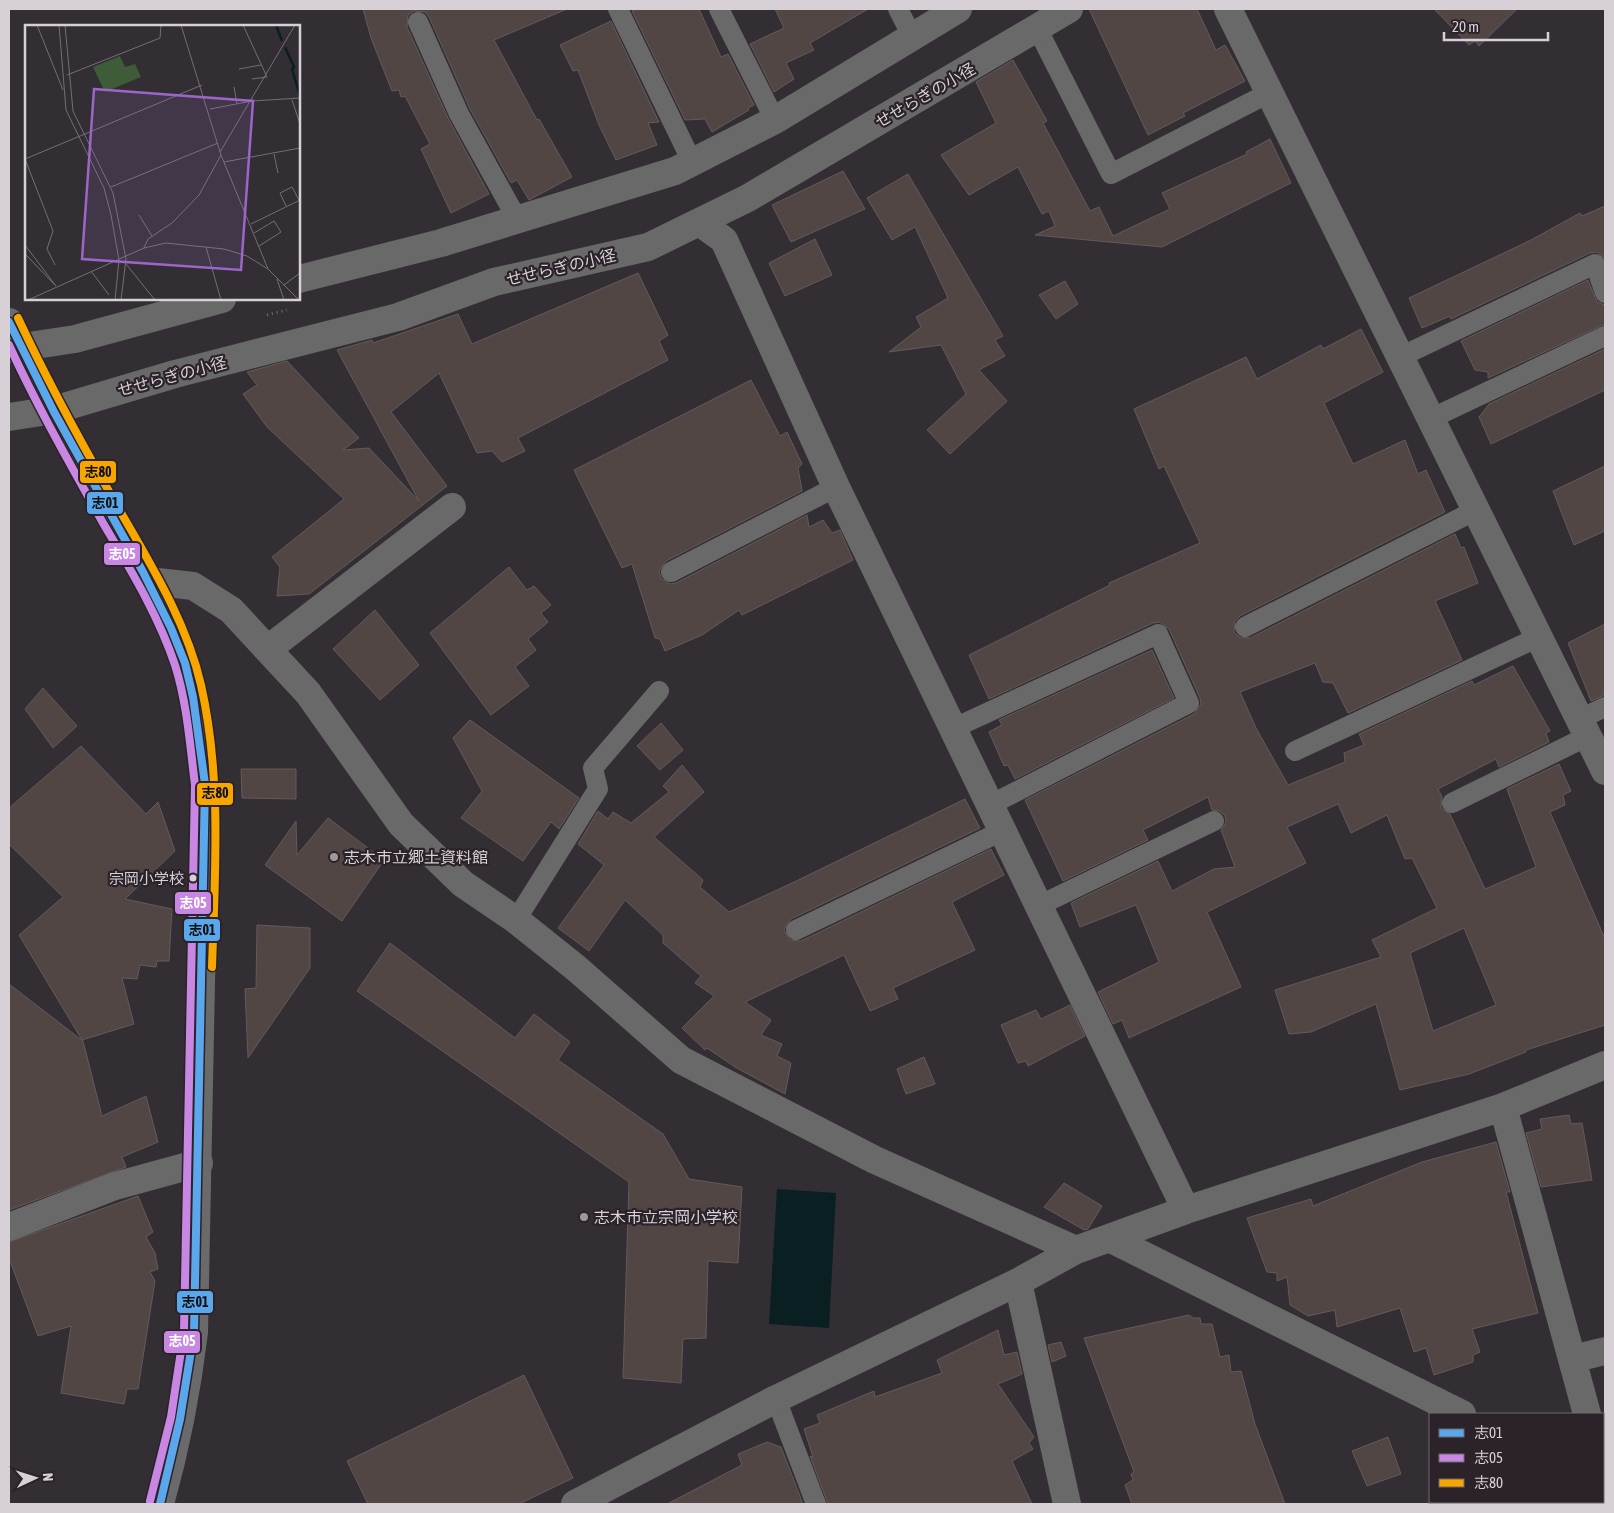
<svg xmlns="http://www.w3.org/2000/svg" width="1614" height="1513" font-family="'Asap Condensed','Noto Sans JP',sans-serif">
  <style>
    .water { fill: #091f21 }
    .building { fill: #524644; stroke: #615b5c; fill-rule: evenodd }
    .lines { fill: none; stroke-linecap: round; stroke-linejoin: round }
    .path { stroke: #6e6c6d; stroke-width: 3; stroke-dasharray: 1 4; stroke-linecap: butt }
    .service { stroke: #696969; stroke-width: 20 }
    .minor { stroke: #696969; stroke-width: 28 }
    .primary { stroke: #6a6a6a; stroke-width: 28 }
    .bus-1-casing { stroke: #2b222a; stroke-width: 11 }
    .bus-2-casing { stroke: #2b222a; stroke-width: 11 }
    .bus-3-casing { stroke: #2b222a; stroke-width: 11 }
    .bus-1 { stroke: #5aa8eb; stroke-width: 8 }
    .bus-2 { stroke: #c787e3; stroke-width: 8 }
    .bus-3 { stroke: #f7a600; stroke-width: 8 }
    .poi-dot { fill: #9e989e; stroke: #2b222a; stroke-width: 2 }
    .bus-dot { fill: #d7d1d7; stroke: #2b222a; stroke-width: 2 }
    .labels { text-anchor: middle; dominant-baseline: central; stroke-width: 4.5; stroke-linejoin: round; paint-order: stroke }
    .bus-label { font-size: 15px; fill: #d7d1d7; stroke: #2b222a; text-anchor: end }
    .street-label { font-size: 16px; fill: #d7d1d7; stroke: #2b222a }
    .poi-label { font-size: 16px; fill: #d7d1d7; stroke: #2b222a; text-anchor: start }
    .inset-river { fill: none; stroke: #091f21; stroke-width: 2.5 }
    .inset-road { fill: none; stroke: #756f75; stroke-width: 1 }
    .view { fill: #9b66c7; fill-opacity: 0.15; stroke: #9b66c7; stroke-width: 2.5 }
    .inset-edge { fill: none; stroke: #d7d1d7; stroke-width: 2.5 }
    .line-badge { stroke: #2b222a; stroke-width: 2 }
    .badge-label { font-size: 14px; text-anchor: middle; font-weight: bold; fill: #fff }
    .pale-badge-label { font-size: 14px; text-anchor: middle; font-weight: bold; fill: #111 }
  </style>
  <rect width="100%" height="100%" fill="#332e33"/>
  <path class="water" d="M 777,1189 L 836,1193 L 829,1328 L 769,1324 Z"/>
  <path class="building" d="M 363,9 L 567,9 L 494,40 L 537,120 L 539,119 L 572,177 L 529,200 L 517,180 L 511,183 L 470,109 L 429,17 L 425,12 L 414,11 L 408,15 L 407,27 L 449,120 L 489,194 L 451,213 L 421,149 L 430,144 L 405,96 L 401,97 L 399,90 L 392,91 L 371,38 Z
    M 637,9 L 699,9 L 721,57 L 728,54 L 754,105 L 748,108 L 749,110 L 712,132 L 705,119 L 685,120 L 632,11 Z
    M 775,9 L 868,9 L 810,43 L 814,50 L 786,63 L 794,79 L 774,92 L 750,44 L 784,28 Z
    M 1089,9 L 1197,9 L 1216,50 L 1225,45 L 1245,81 L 1183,113 L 1185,116 L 1148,135 Z
    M 1434,9 L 1517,9 L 1479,46 L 1475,41 L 1469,45 Z
    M 611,21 L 659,122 L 648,123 L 657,145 L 616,160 L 599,125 L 578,70 L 573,71 L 560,45 Z
    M 1013,60 L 1047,121 L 1043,123 L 1090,211 L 1099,207 L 1113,236 L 1170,209 L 1162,193 L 1247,154 L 1246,152 L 1270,139 L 1291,183 L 1162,247 L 1035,235 L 1055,226 L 1049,211 L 1042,214 L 1018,167 L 969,195 L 941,155 L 996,123 L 976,82 Z
    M 843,171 L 865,209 L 791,242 L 772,205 Z
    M 908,174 L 1003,336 L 995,340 L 1005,356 L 979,370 L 1007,401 L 950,454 L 927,430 L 966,394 L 941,345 L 889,352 L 921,327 L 916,317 L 948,298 L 915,227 L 892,240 L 867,198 Z
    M 1605,206 L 1605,259 L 1597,252 L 1590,253 L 1451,319 L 1450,316 L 1422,328 L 1409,298 L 1531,240 L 1580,213 L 1582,216 Z
    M 815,239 L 832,275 L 785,296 L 769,263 Z
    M 638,273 L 668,335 L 659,341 L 668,360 L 518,438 L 525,451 L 502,462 L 492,451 L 477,453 L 439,373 L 391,412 L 447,486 L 309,594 L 277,596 L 280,567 L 272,557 L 344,499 L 267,427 L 243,394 L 257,385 L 247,372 L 287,361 L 359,438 L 343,450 L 369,448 L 419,501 L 337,350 L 372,340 L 373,343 L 458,314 L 472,344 Z
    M 1588,280 L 1597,302 L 1605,305 L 1605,324 L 1488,378 L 1488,372 L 1475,370 L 1461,341 Z
    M 1065,281 L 1078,304 L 1056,319 L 1039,295 Z
    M 1361,329 L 1383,372 L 1324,403 L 1353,464 L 1405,440 L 1418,474 L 1426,470 L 1445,512 L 1240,616 L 1235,621 L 1234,632 L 1239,637 L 1250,638 L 1455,534 L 1461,548 L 1464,547 L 1478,583 L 1435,601 L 1462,660 L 1348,713 L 1333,683 L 1323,682 L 1315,663 L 1240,692 L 1256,728 L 1288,785 L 1345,762 L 1344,753 L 1364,745 L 1359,734 L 1472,681 L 1474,685 L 1513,666 L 1550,731 L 1546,733 L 1549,742 L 1499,767 L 1496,759 L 1438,789 L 1442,797 L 1441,808 L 1450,814 L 1485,889 L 1536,867 L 1507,789 L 1559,764 L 1571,791 L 1563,795 L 1565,805 L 1550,812 L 1605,939 L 1605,1025 L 1526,1050 L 1526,1052 L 1469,1074 L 1400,1090 L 1376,1004 L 1311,1032 L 1289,1034 L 1275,990 L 1381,957 L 1372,940 L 1437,908 L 1412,858 L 1405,859 L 1387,815 L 1351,833 L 1338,804 L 1287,827 L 1306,863 L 1207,912 L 1241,987 L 1129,1038 L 1122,1020 L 1113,1024 L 1098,992 L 1159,962 L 1136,905 L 1080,927 L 1071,903 L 1158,861 L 1172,891 L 1214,869 L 1235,867 L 1221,830 L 1226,822 L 1225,816 L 1220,811 L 1212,810 L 1208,797 L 1143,830 L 1148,840 L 1063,881 L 1025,800 L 1194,714 L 1201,704 L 1200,698 L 1169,629 L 1160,622 L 1153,623 L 989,699 L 969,655 L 1110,585 L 1109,583 L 1200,543 L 1164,466 L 1159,469 L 1134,409 L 1246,357 L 1257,379 L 1321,345 L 1323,349 ZM 1464,928 L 1496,1005 L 1433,1031 L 1410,953 Z
    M 1605,349 L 1605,390 L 1491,444 L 1479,417 L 1489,404 Z
    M 751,380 L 780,436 L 787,432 L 802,464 L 798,468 L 802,491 L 666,561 L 659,571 L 661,578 L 670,584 L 676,583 L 807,515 L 809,527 L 823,520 L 832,533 L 840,530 L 853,560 L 742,615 L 739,610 L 702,635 L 665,651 L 660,639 L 655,638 L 632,564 L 622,568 L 574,470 Z
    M 1605,466 L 1605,531 L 1574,545 L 1553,491 Z
    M 509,567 L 527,590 L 534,586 L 551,605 L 541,613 L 548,622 L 528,639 L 536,650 L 515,667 L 529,686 L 491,715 L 430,633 Z
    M 375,610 L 419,665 L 380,700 L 333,649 Z
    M 1605,624 L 1605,695 L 1591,701 L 1568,643 Z
    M 1152,650 L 1174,698 L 1015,779 L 1008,765 L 1004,766 L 989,732 L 1002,725 L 999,720 Z
    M 43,688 L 77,726 L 53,748 L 25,709 Z
    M 470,720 L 579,798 L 559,829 L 551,822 L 523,861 L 461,818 L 482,791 L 453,738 Z
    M 661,723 L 683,750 L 660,770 L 637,746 Z
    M 81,746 L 146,814 L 158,802 L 175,851 L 125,899 L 172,909 L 169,961 L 157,961 L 156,967 L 140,965 L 137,979 L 122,978 L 134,1024 L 82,1040 L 19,935 L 63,897 L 9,844 L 9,808 Z
    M 682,765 L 704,792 L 654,837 L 703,880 L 700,887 L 729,912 L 788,885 L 965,799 L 980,828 L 791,919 L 784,930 L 790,940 L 801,941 L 991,849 L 1004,875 L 952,902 L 975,950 L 893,988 L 898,999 L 870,1011 L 844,955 L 745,1002 L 771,1020 L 761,1035 L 782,1044 L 777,1056 L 791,1063 L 785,1094 L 735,1067 L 707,1048 L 705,1050 L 682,1028 L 714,996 L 695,983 L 701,976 L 663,943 L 663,935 L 625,900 L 589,951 L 558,928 L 604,865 L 578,844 L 598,811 L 608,819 L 613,812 L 631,823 L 669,792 L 663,786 Z
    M 241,769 L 296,769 L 296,799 L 242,798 Z
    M 328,818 L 384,860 L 342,921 L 265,865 L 296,821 L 297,855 Z
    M 257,925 L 310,928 L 310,968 L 248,1058 L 245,989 L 256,988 Z
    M 390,943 L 515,1038 L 534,1014 L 570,1042 L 558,1060 L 663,1134 L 689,1179 L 742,1187 L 738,1263 L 708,1261 L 706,1338 L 683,1339 L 681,1383 L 623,1378 L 629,1182 L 357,991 Z
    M 9,984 L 83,1041 L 102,1116 L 146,1096 L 158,1142 L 122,1157 L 126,1167 L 9,1210 Z
    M 1070,1005 L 1085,1036 L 1028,1066 L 1026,1061 L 1018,1063 L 1001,1025 L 1036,1010 L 1041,1019 Z
    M 924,1057 L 935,1084 L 906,1094 L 897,1069 Z
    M 1569,1115 L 1571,1124 L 1582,1123 L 1592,1180 L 1541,1187 L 1526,1133 L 1542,1129 L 1540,1119 Z
    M 1496,1142 L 1510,1192 L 1506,1192 L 1538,1313 L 1472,1329 L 1480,1352 L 1473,1355 L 1473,1362 L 1434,1375 L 1426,1348 L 1414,1352 L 1400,1308 L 1337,1327 L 1335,1310 L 1308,1316 L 1290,1305 L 1287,1277 L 1277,1281 L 1277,1273 L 1267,1272 L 1247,1218 L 1311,1199 L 1313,1206 L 1422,1162 Z
    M 1064,1183 L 1102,1206 L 1088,1229 L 1084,1230 L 1044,1207 Z
    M 138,1196 L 153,1232 L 146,1237 L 155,1253 L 158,1269 L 150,1272 L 155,1281 L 138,1389 L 127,1389 L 124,1404 L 61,1393 L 71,1326 L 38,1336 L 9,1258 L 9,1242 Z
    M 1189,1315 L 1193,1318 L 1200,1318 L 1201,1324 L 1212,1324 L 1220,1357 L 1229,1355 L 1231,1372 L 1241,1371 L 1255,1424 L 1285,1504 L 1132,1504 L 1125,1485 L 1133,1480 L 1131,1474 L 1134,1472 L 1084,1338 Z
    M 998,1330 L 1004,1355 L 1017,1352 L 1022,1374 L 998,1384 L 1034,1437 L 1029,1443 L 1033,1449 L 1012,1461 L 1032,1504 L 828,1504 L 810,1456 L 813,1457 L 804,1429 L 820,1423 L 817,1415 L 874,1391 L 875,1397 L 942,1373 L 937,1360 Z
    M 1061,1342 L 1066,1356 L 1052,1362 L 1048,1345 Z
    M 524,1375 L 573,1478 L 519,1504 L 368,1504 L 347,1461 Z
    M 1388,1437 L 1401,1474 L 1367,1486 L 1352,1451 Z
    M 767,1442 L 781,1447 L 803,1504 L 667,1504 L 742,1465 L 738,1454 Z"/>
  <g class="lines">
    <path class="path" d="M 267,315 L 287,310"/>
    <path class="service" d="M 618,9 L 693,164
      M 719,9 L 775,120
      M 898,9 L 913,38
      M 418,22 L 459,114 L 517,219
      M 1037,28 L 1111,174 L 1269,93
      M 1400,357 L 1595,264 L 1605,293
      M 1430,419 L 1605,336
      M 671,572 L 836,487
      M 1245,627 L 1476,510
      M 1580,719 L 1605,707
      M 954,728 L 1158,634 L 1189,703 L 990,805
      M 1295,751 L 1539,637
      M 1452,803 L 1588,736
      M 1038,906 L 1214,821
      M 516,920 L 598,789 L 593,768 L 659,691
      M 796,930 L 1002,831
      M 776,1399 L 816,1504"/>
    <path class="minor" d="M 1228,9 L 1605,771
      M 699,222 L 724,240 L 836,487 L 1186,1210
      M 299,279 L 441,243 L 675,171 L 775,120 L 958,9
      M 9,349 L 75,339 L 222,299
      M 9,417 L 54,410 L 175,374 L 398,317 L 494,282 L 648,247 L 748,198 L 1069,9
      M 149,581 L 193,586 L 231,610 L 308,693 L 401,824 L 463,884 L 516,920 L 576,968 L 681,1060 L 875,1160 L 1076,1250
      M 268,649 L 452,507
      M 1503,1107 L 1587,1414
      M 9,1227 L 115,1186 L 199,1163
      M 1109,1238 L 1462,1414
      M 1018,1282 L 1067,1504
      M 1572,1359 L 1605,1351
      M 1603,1473 L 1605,1483
      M 575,1504 L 776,1399 L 1018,1282 L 1076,1250 L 1186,1210 L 1503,1107 L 1605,1065"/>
    <path class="primary" d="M 9,322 C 37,383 69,442 102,500 C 129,548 159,595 179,647 C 196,690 199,738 205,784 L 194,1332 C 187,1391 176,1447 160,1504"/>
    <g class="bus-1-casing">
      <path id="bus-1" d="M 9,322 L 54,412 L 143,572 L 171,628 L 185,663 L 193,697 L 205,784 L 194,1332 L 180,1419 L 160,1504"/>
    </g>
    <g class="bus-2-casing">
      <path id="bus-2" d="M 9,345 C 37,406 70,464 103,523 C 130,569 158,614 175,665 C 187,703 190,745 195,785 L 184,1331 L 171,1417 L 150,1501"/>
    </g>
    <g class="bus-3-casing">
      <path id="bus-3" d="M 18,318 C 46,378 78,437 111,495 C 145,556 185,616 201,685 C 222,778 215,873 212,967"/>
    </g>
    <use href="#bus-1" class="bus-1"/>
    <use href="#bus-2" class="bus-2"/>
    <use href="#bus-3" class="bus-3"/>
  </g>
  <g class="poi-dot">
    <circle cx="334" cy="857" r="5"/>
    <circle cx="584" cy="1217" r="5"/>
  </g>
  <circle class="bus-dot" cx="193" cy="878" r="4.5"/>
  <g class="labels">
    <g class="bus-label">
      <text x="184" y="878">宗岡小学校</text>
    </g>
    <g class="street-label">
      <text transform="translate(925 95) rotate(-30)">せせらぎの小径</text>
      <text transform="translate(561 267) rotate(-13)">せせらぎの小径</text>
      <text transform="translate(172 376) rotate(-15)">せせらぎの小径</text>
    </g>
    <g class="poi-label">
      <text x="344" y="857">志木市立郷土資料館</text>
      <text x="594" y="1217">志木市立宗岡小学校</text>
    </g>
  </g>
  <g transform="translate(25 25)">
    <rect width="275" height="275" fill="#332e33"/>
    <path d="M 95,31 L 100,42 L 110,39 L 116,52 L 80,67 L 68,42 Z" fill="#3e5c38"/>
    <path class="inset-river" d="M 251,0 L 257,16M 260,22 L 269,42 L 267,44 L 275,71"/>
    <path class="inset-road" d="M 12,0 L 38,65M 34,0 L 41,85 L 79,163 L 86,190 L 94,235 L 90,275M 40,0 L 48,86 L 88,168 L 101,234 L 96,275M 156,0 L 196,130 L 243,244M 218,0 L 242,52 L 227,54M 214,44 L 236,40M 42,50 L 135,13 L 136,0M 209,62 L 212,79M 267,75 L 275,99M 185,84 L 227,76 L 275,73M 195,127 L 270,0M 249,129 L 253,148M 0,134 L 177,60M 0,134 L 28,206 L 22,224 L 30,240M 199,137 L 275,123M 86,162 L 193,118M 261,181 L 255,168 L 267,162 L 274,175M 114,190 L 127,211M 226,199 L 275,175M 229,208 L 249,196 L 256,207 L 234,221M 0,220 L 31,261M 181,222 L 196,275M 119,223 L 123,214 L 147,198 L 174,170 L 196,130M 0,229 L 31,261M 101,239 L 130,275M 66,246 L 84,270M 252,254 L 259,275M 259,260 L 275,248M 3,275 L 119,223 L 141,218 L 199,224 L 222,231 L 243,244 L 274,275"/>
    <path class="view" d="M 69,64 L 228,76 L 216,245 L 57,234 Z"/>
    <rect width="275" height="275" class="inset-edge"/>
  </g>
  <g class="line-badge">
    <rect x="79" y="460" width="38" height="24" rx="5" fill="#f7a600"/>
    <rect x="86" y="491" width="38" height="24" rx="5" fill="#5aa8eb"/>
    <rect x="103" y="542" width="38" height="24" rx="5" fill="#c787e3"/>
    <rect x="196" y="782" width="38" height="24" rx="5" fill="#f7a600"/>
    <rect x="174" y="891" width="38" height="24" rx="5" fill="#c787e3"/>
    <rect x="183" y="918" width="38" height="24" rx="5" fill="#5aa8eb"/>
    <rect x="176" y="1290" width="38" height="24" rx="5" fill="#5aa8eb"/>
    <rect x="163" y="1330" width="38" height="24" rx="5" fill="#c787e3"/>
  </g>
  <g class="badge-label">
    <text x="122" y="559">志05</text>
    <text x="193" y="908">志05</text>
    <text x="182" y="1346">志05</text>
  </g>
  <g class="pale-badge-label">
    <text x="98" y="477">志80</text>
    <text x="105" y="508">志01</text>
    <text x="215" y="798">志80</text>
    <text x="202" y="935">志01</text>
    <text x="195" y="1307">志01</text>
  </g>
  <rect width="1614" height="1513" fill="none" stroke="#d7d1d7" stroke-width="20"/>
  <rect x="1429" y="1413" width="175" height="90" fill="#2b222a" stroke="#70686f"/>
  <rect x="1439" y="1429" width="25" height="8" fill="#5aa8eb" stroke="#70686f"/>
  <text x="1474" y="1438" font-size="15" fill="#d7d1d7">志01</text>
  <rect x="1439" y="1454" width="25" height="8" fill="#c787e3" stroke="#70686f"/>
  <text x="1474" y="1463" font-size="15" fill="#d7d1d7">志05</text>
  <rect x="1439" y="1479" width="25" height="8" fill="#f7a600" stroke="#70686f"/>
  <text x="1474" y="1488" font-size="15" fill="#d7d1d7">志80</text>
  <g transform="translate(35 1478) rotate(86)" stroke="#2b222a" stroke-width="4" paint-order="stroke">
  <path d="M0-4L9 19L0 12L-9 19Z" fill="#d7d1d7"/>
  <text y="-8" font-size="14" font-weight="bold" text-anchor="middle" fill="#d7d1d7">N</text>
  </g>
  <path d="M1444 32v8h104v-8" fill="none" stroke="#d7d1d7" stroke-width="2.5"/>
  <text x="1452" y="32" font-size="15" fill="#d7d1d7" stroke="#2b222a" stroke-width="4" paint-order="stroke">20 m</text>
</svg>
